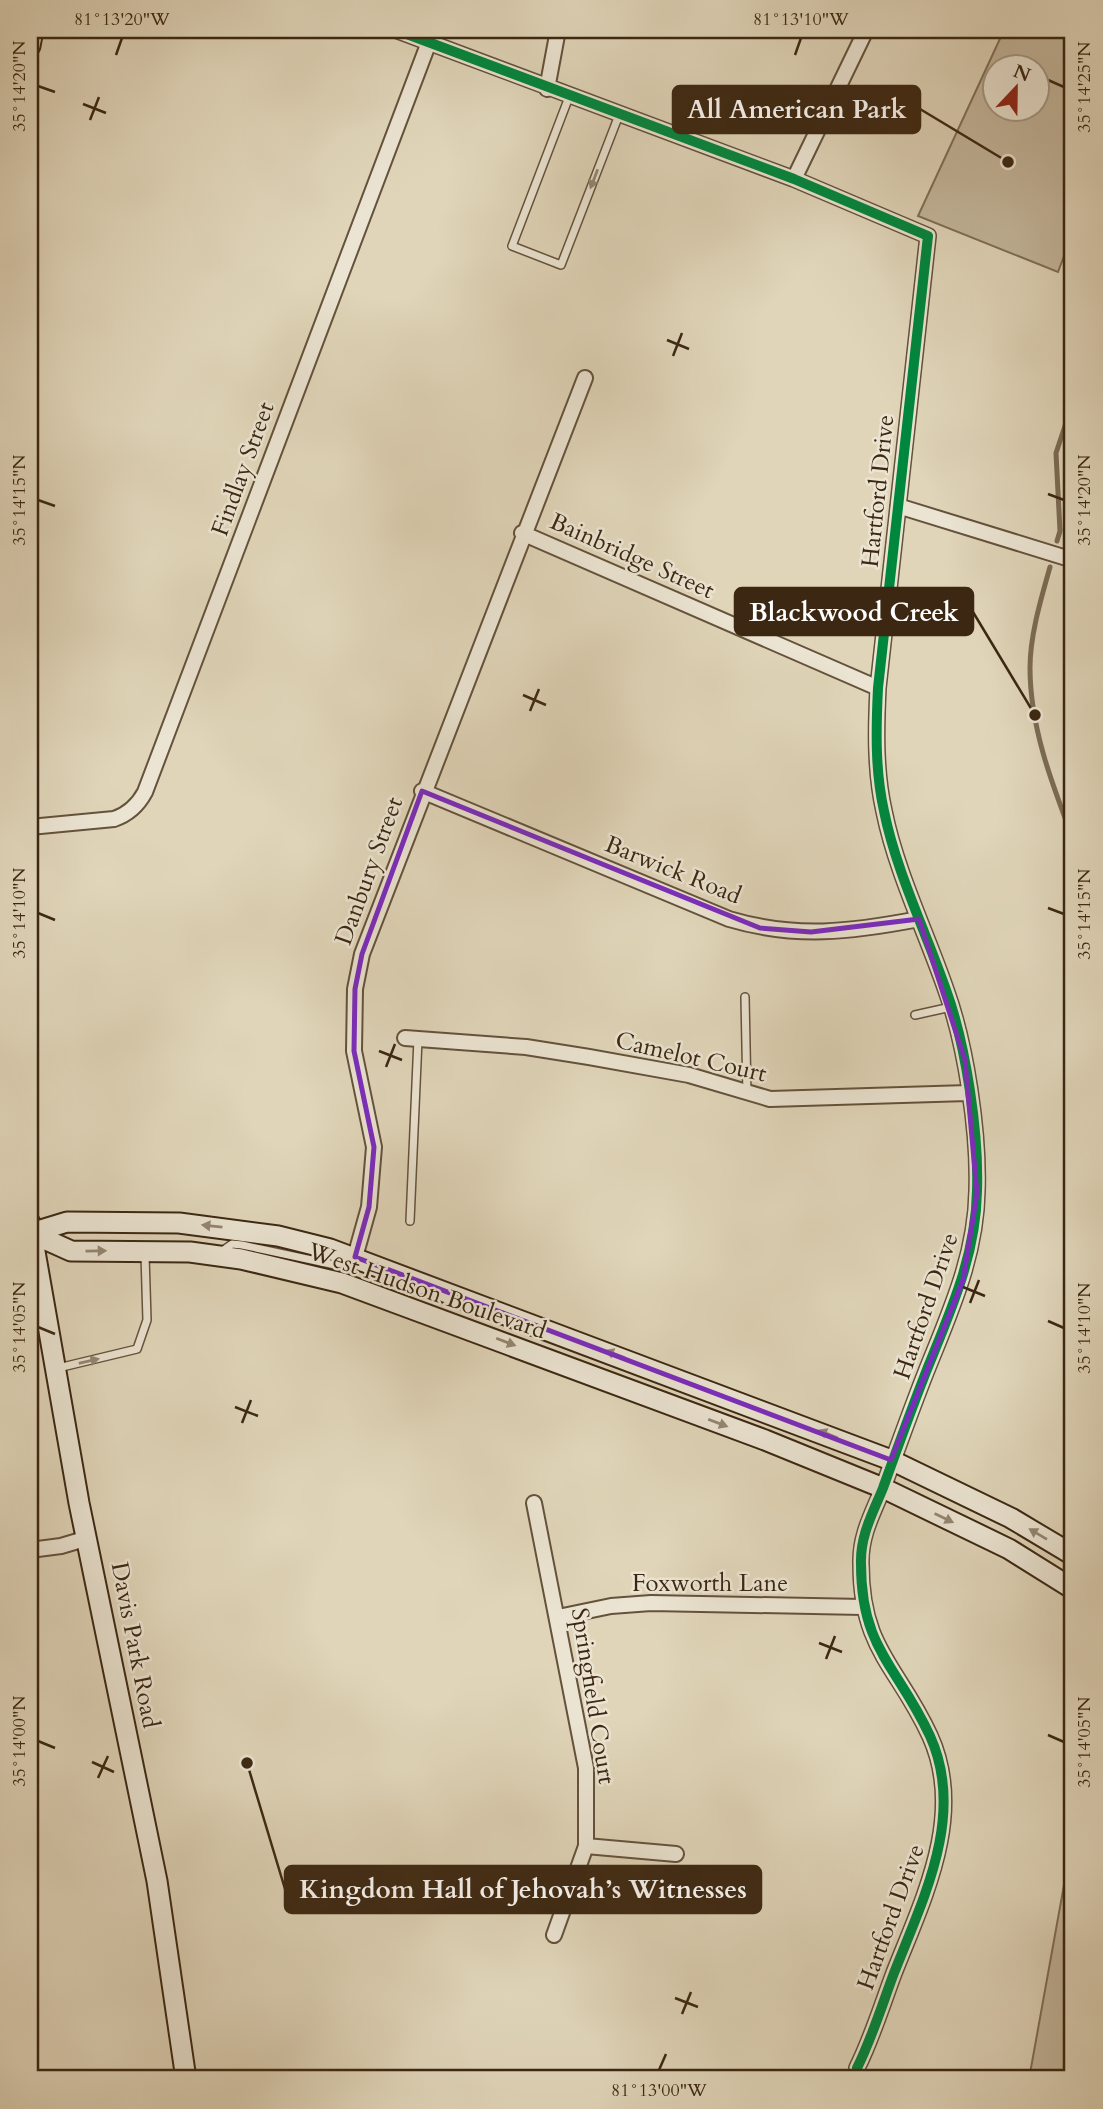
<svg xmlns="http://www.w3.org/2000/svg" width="1103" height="2109" font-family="Cardo,serif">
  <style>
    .green { fill: #c4b79d; stroke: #806f58; stroke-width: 2; fill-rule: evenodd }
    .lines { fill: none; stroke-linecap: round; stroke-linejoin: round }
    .stream { stroke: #7c6c54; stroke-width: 5 }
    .service-casing { stroke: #64523c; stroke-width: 10 }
    .minor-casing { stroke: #64523c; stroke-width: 18 }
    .secondary-casing { stroke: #3b2712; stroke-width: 23 }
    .service { stroke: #ebe4d2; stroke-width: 7 }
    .minor { stroke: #ebe4d2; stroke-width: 14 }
    .secondary { stroke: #ebe4d2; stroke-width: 19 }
    .cycleway-casing { stroke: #ebe4d2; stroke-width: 15 }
    .cycleway { stroke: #00873e; stroke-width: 10 }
    .oneway { fill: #938672 }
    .marked { fill: none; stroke: #7b2cbf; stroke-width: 5; stroke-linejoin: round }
    .ticks { fill: none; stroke: #3b2712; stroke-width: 2.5 }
    .labels { text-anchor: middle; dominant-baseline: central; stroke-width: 5; stroke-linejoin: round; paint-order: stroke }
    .street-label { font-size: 24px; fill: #3b2712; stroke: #ebe4d2 }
    .leader { fill: none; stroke: #3b2712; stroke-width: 2.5 }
    .callout-dot { fill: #3b2712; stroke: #ebe4d2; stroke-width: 2.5 }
    .callout { fill: #3b2712; stroke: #3b2712; stroke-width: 2.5 }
    .callout-label { font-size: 26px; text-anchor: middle; font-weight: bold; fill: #fff }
    .neatline { fill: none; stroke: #3b2712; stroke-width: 2.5 }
    .ticks-label { font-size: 18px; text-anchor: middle; fill: #3b2712 }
  </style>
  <rect width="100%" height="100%" fill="#e0d5b9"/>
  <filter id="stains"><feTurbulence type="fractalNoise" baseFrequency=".00286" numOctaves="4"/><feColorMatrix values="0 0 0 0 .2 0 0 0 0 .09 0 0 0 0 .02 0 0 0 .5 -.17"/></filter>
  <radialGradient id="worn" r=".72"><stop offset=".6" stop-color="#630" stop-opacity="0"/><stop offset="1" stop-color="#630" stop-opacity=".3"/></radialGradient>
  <path class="green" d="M 1004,30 L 1073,30 L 1073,232 L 1058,272 L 918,216 ZM 995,66 L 1036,66 L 1036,108 L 995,108 Z
    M 1073,1835 L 1073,2079 L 1029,2079 Z"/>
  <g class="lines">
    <path class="stream" d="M 1057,541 L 1060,531 L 1056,453 L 1073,402
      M 1050,567 C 1041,599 1030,635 1030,668 C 1030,727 1052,784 1073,839"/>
    <g class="service-casing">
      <path id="service" d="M 569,97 L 512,246 L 561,265 L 619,115
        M 745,997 L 747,1094
        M 915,1015 L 951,1007
        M 410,1221 L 418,1039
        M 222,1251 L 232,1244 L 242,1245 L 340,1266 L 347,1266 L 353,1260
        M 58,1368 L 137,1349 L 147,1320 L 145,1255"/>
    </g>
    <g class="minor-casing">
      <path id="minor" d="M 396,30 L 794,179 L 928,236 L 878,688 C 876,729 875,771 884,811 C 896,871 926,932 946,990 C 966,1045 979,1133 977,1191 C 976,1256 950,1312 926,1372 C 911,1410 897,1449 883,1488 C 873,1513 860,1535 861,1564 C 861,1650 898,1666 930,1736 C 966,1815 923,1899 894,1973 C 882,2005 872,2038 857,2068
        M 547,89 L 558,30
        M 794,179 L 866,30
        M 898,506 L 1073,560
        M 522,533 L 878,688
        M 422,791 L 729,919 C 796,939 851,932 919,919
        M 30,827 L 114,819 C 129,814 138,805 145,792 L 429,42
        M 405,1038 L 526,1047 L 589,1057 L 689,1075 L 770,1099 L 968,1093
        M 355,1257 L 369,1207 L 374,1147 L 354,1051 L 355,989 L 362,954 L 585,378
        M 534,1503 L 586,1768 L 586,1846 L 554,1935
        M 30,1550 L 61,1546 L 88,1538
        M 558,1617 L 611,1606 L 651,1603 L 863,1607
        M 586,1846 L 676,1854"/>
    </g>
    <g class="secondary-casing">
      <path id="secondary" d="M 30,46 L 33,30
        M 30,1223 L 79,1503 L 157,1881 L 186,2079
        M 31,1233 L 71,1251 L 190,1252 L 241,1259 L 342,1283 L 765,1440 L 883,1488 L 1009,1549 L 1073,1589
        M 31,1233 L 67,1222 L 179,1223 L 278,1236 L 330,1249 L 891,1460 L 1011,1518 L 1073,1555"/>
    </g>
    <use href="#service" class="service"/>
    <use href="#minor" class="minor"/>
    <use href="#secondary" class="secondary"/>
    <g class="cycleway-casing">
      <path id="cycleway" d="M 396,30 L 794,179 L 928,236 L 878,688 C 876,729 875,771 884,811 C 896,871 926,932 946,990 C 966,1045 979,1133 977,1191 C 976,1256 950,1312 926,1372 C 911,1410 897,1449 883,1488 C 873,1513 860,1535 861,1564 C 861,1650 898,1666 930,1736 C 966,1815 923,1899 894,1973 C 882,2005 872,2038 857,2068"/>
    </g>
    <use href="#cycleway" class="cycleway"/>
  </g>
  <defs><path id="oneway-solid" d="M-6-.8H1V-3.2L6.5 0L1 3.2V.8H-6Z" transform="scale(1.75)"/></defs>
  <g class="oneway">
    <use href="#oneway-solid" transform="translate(594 179) rotate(111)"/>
    <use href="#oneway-solid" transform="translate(212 1226) rotate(-174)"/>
    <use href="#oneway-solid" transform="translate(96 1251) rotate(-1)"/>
    <use href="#oneway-solid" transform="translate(506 1342) rotate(21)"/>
    <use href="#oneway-solid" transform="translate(615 1354) rotate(-159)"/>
    <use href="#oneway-solid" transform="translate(89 1361) rotate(-13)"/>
    <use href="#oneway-solid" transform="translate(718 1423) rotate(21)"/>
    <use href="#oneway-solid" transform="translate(828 1434) rotate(-158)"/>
    <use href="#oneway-solid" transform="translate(944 1518) rotate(26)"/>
    <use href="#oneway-solid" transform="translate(1038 1534) rotate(-149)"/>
  </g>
  <path class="marked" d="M 422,791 L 760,928 L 811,932 L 919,919 L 965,1060 L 977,1193 L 963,1280 L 891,1460 L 355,1257 L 369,1207 L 374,1147 L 354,1051 L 355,989 L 362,954 Z"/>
  <path class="ticks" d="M 116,55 L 122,38M 795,55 L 801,38M 1048,80 L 1064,87M 38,86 L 55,92M 83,104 L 106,113M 90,120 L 99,97M 667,340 L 689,349M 673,356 L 682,333M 1048,494 L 1064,500M 38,500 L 55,506M 523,695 L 546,705M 530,711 L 539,689M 1048,908 L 1064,914M 38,913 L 55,920M 379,1051 L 402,1060M 386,1067 L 395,1044M 963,1287 L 985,1296M 970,1303 L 979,1280M 1048,1321 L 1064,1328M 38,1327 L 55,1334M 235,1407 L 258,1416M 242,1423 L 251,1400M 819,1643 L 842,1652M 826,1659 L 835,1636M 1048,1735 L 1064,1742M 38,1741 L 55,1748M 92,1762 L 114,1772M 98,1778 L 108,1756M 675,1998 L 698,2007M 682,2014 L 691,1992M 659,2070 L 666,2054"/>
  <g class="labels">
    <g class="street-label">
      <text transform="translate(243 469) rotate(-70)">Findlay Street</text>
      <text transform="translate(878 491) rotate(-84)">Hartford Drive</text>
      <text transform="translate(632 556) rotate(24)">Bainbridge Street</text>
      <text transform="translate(673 870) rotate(22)">Barwick Road</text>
      <text transform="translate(369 871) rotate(-70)">Danbury Street</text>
      <text transform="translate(691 1057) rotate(13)">Camelot Court</text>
      <text transform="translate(427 1291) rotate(19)">West Hudson Boulevard</text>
      <text transform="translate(926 1306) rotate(-71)">Hartford Drive</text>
      <text x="710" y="1583">Foxworth Lane</text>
      <text transform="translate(135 1645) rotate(79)">Davis Park Road</text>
      <text transform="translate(593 1696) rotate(81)">Springfield Court</text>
      <text transform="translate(891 1917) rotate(-70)">Hartford Drive</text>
    </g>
  </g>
  <path class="leader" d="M1008 162L920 109M1035 715L973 612M247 1763L285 1889"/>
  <g class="callout-dot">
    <circle cx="1008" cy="162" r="7"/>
    <circle cx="1035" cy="715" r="7"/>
    <circle cx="247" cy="1763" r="7"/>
  </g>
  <g class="callout">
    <rect x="673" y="86" width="247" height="47" rx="7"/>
    <rect x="735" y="588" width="238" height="47" rx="7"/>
    <rect x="285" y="1866" width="476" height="47" rx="7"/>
  </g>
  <g class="callout-label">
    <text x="797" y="118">All American Park</text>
    <text x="854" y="621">Blackwood Creek</text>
    <text x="523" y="1898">Kingdom Hall of Jehovah’s Witnesses</text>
  </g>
  <rect width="1103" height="2109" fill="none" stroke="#e0d5b9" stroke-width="77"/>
  <g transform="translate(1016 88) rotate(22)"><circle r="33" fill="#ebe4d2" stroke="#a59885" stroke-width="2"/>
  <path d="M0-5L12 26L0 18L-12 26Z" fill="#8f2418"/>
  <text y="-10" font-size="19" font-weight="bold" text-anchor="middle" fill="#3b2712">N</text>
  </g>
  <rect x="38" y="38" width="1026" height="2032" class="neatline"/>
  <g class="ticks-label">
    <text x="122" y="25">81°13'20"W</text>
    <text x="801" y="25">81°13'10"W</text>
    <text transform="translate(19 86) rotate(-90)" y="6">35°14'20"N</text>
    <text transform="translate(1084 87) rotate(-90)" y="6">35°14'25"N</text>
    <text transform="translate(19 500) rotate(-90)" y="6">35°14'15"N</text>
    <text transform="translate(1084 500) rotate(-90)" y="6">35°14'20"N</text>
    <text transform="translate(19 913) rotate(-90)" y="6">35°14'10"N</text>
    <text transform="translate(1084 914) rotate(-90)" y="6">35°14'15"N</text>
    <text transform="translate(19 1327) rotate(-90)" y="6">35°14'05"N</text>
    <text transform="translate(1084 1328) rotate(-90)" y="6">35°14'10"N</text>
    <text transform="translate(19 1741) rotate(-90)" y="6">35°14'00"N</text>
    <text transform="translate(1084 1742) rotate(-90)" y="6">35°14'05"N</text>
    <text x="659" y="2096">81°13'00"W</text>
  </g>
  <rect width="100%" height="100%" filter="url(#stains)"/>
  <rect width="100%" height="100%" fill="url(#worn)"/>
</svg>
